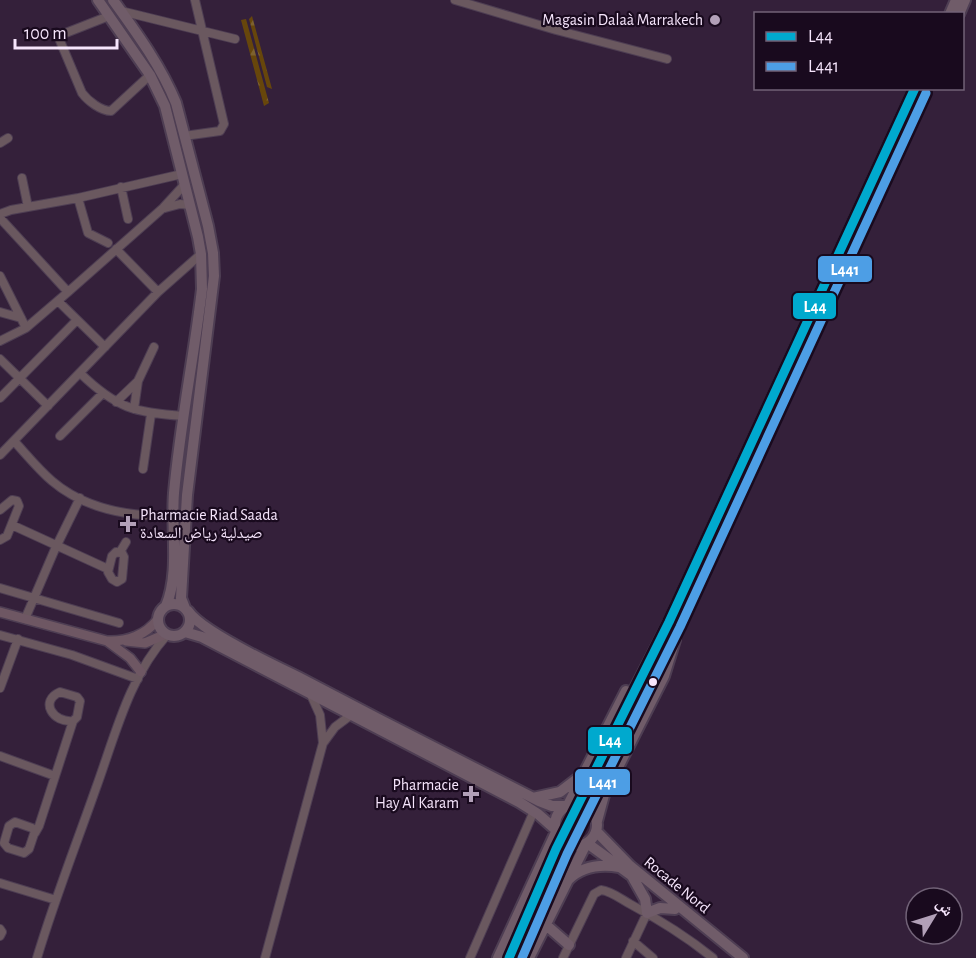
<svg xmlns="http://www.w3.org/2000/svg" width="976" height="958" font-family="'Alegreya Sans','Noto Naskh Arabic',sans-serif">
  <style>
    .forest { fill: url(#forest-firs) }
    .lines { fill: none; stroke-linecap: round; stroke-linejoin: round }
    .highway-tunnel { stroke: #513e57; stroke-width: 10; stroke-dasharray: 10 5; stroke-linecap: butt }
    .minor-casing { stroke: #4e3e53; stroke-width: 10 }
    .major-casing { stroke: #4e3e53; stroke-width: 12 }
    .highway-casing { stroke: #4e3e53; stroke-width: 14 }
    .minor { stroke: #6a585f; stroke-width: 8 }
    .major { stroke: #6e5763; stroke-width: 9 }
    .highway { stroke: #705c69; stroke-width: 10 }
    .bus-1-casing { stroke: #190a1e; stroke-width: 14 }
    .bus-2-casing { stroke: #190a1e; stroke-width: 14 }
    .bus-1 { stroke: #00a9ce; stroke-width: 9 }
    .bus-2 { stroke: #4d9ee5; stroke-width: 9 }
    .poi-dot { fill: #b2a0b8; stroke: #190a1e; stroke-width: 2 }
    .bus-dot { fill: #f6e5fc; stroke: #190a1e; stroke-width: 2 }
    .labels { text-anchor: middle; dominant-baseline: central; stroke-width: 4.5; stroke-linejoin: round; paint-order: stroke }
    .poi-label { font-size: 16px; fill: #f6e5fc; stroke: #190a1e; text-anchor: end }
    .street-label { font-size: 16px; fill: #f6e5fc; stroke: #190a1e }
    .line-badge { stroke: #190a1e; stroke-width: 2 }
    .badge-label { font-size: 16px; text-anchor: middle; font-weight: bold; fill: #fff }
  </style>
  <defs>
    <pattern id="forest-firs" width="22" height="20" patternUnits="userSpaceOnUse" patternTransform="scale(1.5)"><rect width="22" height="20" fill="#67460b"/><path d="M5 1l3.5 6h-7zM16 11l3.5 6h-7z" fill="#7d612f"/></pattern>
  </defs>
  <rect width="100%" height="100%" fill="#34203a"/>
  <path class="forest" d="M 252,16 L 272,89 L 267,87 L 249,19 Z
    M 246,19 L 269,103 L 264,106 L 241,20 Z"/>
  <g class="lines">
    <path class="highway-tunnel" d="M 509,958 L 556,849 L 622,714
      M 519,958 L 564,854 L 630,718"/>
    <g class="minor-casing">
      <path id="minor" d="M 455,0 L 556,30 L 667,59
        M 121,11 L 235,39
        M 109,16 L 58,36 L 82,93 C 88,101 101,111 111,111 L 150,75
        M 184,136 L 220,131 L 224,124 L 195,0
        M 0,143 L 8,138
        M 22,178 L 28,207
        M 121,187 L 128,219
        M 78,198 L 88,233 L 108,243
        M 165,208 L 180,204 L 190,205
        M 0,214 L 11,210 L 78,198 L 182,174
        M 0,218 L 68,292
        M 116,249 L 158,292
        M 0,276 L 26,328
        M 58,301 L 105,347
        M 0,312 L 21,318
        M 0,341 L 26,328 L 68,292 L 163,208 L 185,184
        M 0,359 L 48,406
        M 80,373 C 116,408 135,413 184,416
        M 0,398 L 77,320
        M 116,402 L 138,381
        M 134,409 L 138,381 L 154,347
        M 60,436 L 102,394
        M 14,441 C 26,454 38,469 52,481 C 86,510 131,517 174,516
        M 0,455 L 158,292 L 201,254
        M 143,469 L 151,414
        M 0,510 L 12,500 L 17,501 L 19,506 L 7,536 L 0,540
        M 12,525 L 108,569
        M 116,552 L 122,553 L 124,557 L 122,579 L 117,582 L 112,579 L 108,572 L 112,556 Z
        M 120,552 L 126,542
        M 0,588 L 119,623
        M 25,619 L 55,549 L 80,498
        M 0,635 L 72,655 L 138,679
        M 0,688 L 18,639
        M 60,692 L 77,697 L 80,701 L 77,717 L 73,721 C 53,723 39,701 60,692 Z
        M 324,742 L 335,727 L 351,715
        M 0,756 L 55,776
        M 15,822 L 32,828 L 35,831 L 29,849 L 24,853 L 8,848 L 4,843 L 9,826 Z
        M 35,833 L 39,826 L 73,721
        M 0,883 L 56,900
        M 0,929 L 2,932 L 0,936
        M 633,941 L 653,958
        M 37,958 C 54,901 76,845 96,788 C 115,736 129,677 167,635
        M 265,958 L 323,743 L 320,715 L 311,695
        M 470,958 L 534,811
        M 563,958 L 594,894 L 601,890 C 611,891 621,899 630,904 C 660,920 687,937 713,958
        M 626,958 L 647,913"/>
    </g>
    <g class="major-casing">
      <path id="major" d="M 0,612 L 107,641 C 127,642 146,635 158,619
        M 107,641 L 130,658 L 141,672
        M 126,641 L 145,643 L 166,634"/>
    </g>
    <g class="highway-casing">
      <path id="highway" d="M 98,0 L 150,75 L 165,106 L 198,237 L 201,254 L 202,289 C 194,357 180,425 174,493 C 171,530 180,572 166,606
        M 113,0 C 136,32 161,66 176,103 L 208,226 L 213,253 L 214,276 L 187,495 L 181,598 L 185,608
        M 950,14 L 956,0
        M 959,14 L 965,0
        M158 620a16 16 0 1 1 32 0a16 16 0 1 1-32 0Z
        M 188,611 C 202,632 273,665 298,677 C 378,719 458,760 539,801 L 552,806 L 565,806
        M 185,632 L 202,637 L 519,802 L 538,814 L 555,829
        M 622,714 L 669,622 L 915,88
        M 630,718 L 678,625 L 925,88
        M 533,798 L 560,792 L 577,779
        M555 825a21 21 0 1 1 42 0a21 21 0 1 1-42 0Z
        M 568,805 L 626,691
        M 597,821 L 604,795 L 664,676 L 675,640
        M 596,831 L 630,866 L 743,958
        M 587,843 L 635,878
        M 632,876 L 645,899 L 647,913 L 660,908 L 675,909
        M 568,880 C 582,866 600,864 619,867
        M 545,924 L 569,945
        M 498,958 L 556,832
        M 529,958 L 586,844"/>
    </g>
    <use href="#minor" class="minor"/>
    <use href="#major" class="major"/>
    <use href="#highway" class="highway"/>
    <g class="bus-1-casing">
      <path id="bus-1" d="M 509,958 L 556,849 L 669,622 L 915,88"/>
    </g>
    <g class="bus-2-casing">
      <path id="bus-2" d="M 522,958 L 567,854 L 680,627 L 926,93"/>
    </g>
    <use href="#bus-1" class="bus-1"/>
    <use href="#bus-2" class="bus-2"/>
  </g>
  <g class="poi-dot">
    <circle cx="715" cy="20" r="6"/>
    <path d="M125 515h6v6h6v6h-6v6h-6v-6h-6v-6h6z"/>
    <path d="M468 785h6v6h6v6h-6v6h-6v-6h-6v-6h6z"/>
  </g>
  <circle class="bus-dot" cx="653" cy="682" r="5"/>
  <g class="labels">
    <g class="poi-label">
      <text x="703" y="20">Magasin Dalaà Marrakech</text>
      <text x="140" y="515" text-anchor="start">Pharmacie Riad Saada<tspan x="140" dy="18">صيدلية رياض السعادة</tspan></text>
      <text x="459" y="785">Pharmacie<tspan x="459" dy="18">Hay Al Karam</tspan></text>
    </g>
    <g class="street-label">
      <text transform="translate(677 885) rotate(39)">Rocade Nord</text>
    </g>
  </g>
  <g class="line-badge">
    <rect x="817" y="255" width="56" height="28" rx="6" fill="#4d9ee5"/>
    <rect x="792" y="292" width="45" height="28" rx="6" fill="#00a9ce"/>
    <rect x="587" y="726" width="46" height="29" rx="6" fill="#00a9ce"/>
    <rect x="574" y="768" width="57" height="28" rx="6" fill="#4d9ee5"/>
  </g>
  <g class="badge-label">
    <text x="845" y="275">L441</text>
    <text x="815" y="312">L44</text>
    <text x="610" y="746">L44</text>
    <text x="603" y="788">L441</text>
  </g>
  <rect x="754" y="12" width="210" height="78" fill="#190a1e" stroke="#716277" stroke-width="1.5"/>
  <rect x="766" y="32" width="30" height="9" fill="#00a9ce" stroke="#716277" stroke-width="1.5"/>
  <text x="808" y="42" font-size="18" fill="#f6e5fc">L44</text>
  <rect x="766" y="62" width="30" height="9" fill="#4d9ee5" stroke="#716277" stroke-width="1.5"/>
  <text x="808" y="72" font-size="18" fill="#f6e5fc">L441</text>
  <g transform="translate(934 916) rotate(52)"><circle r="28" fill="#190a1e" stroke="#716277" stroke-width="1.5"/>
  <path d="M0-4.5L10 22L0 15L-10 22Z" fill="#b2a0b8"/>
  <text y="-9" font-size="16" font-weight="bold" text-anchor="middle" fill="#f6e5fc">ش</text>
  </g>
  <path d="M15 39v9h102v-9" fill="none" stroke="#f6e5fc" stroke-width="3"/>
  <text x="24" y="39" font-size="18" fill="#f6e5fc" stroke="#190a1e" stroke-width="4.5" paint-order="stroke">100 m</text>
</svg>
